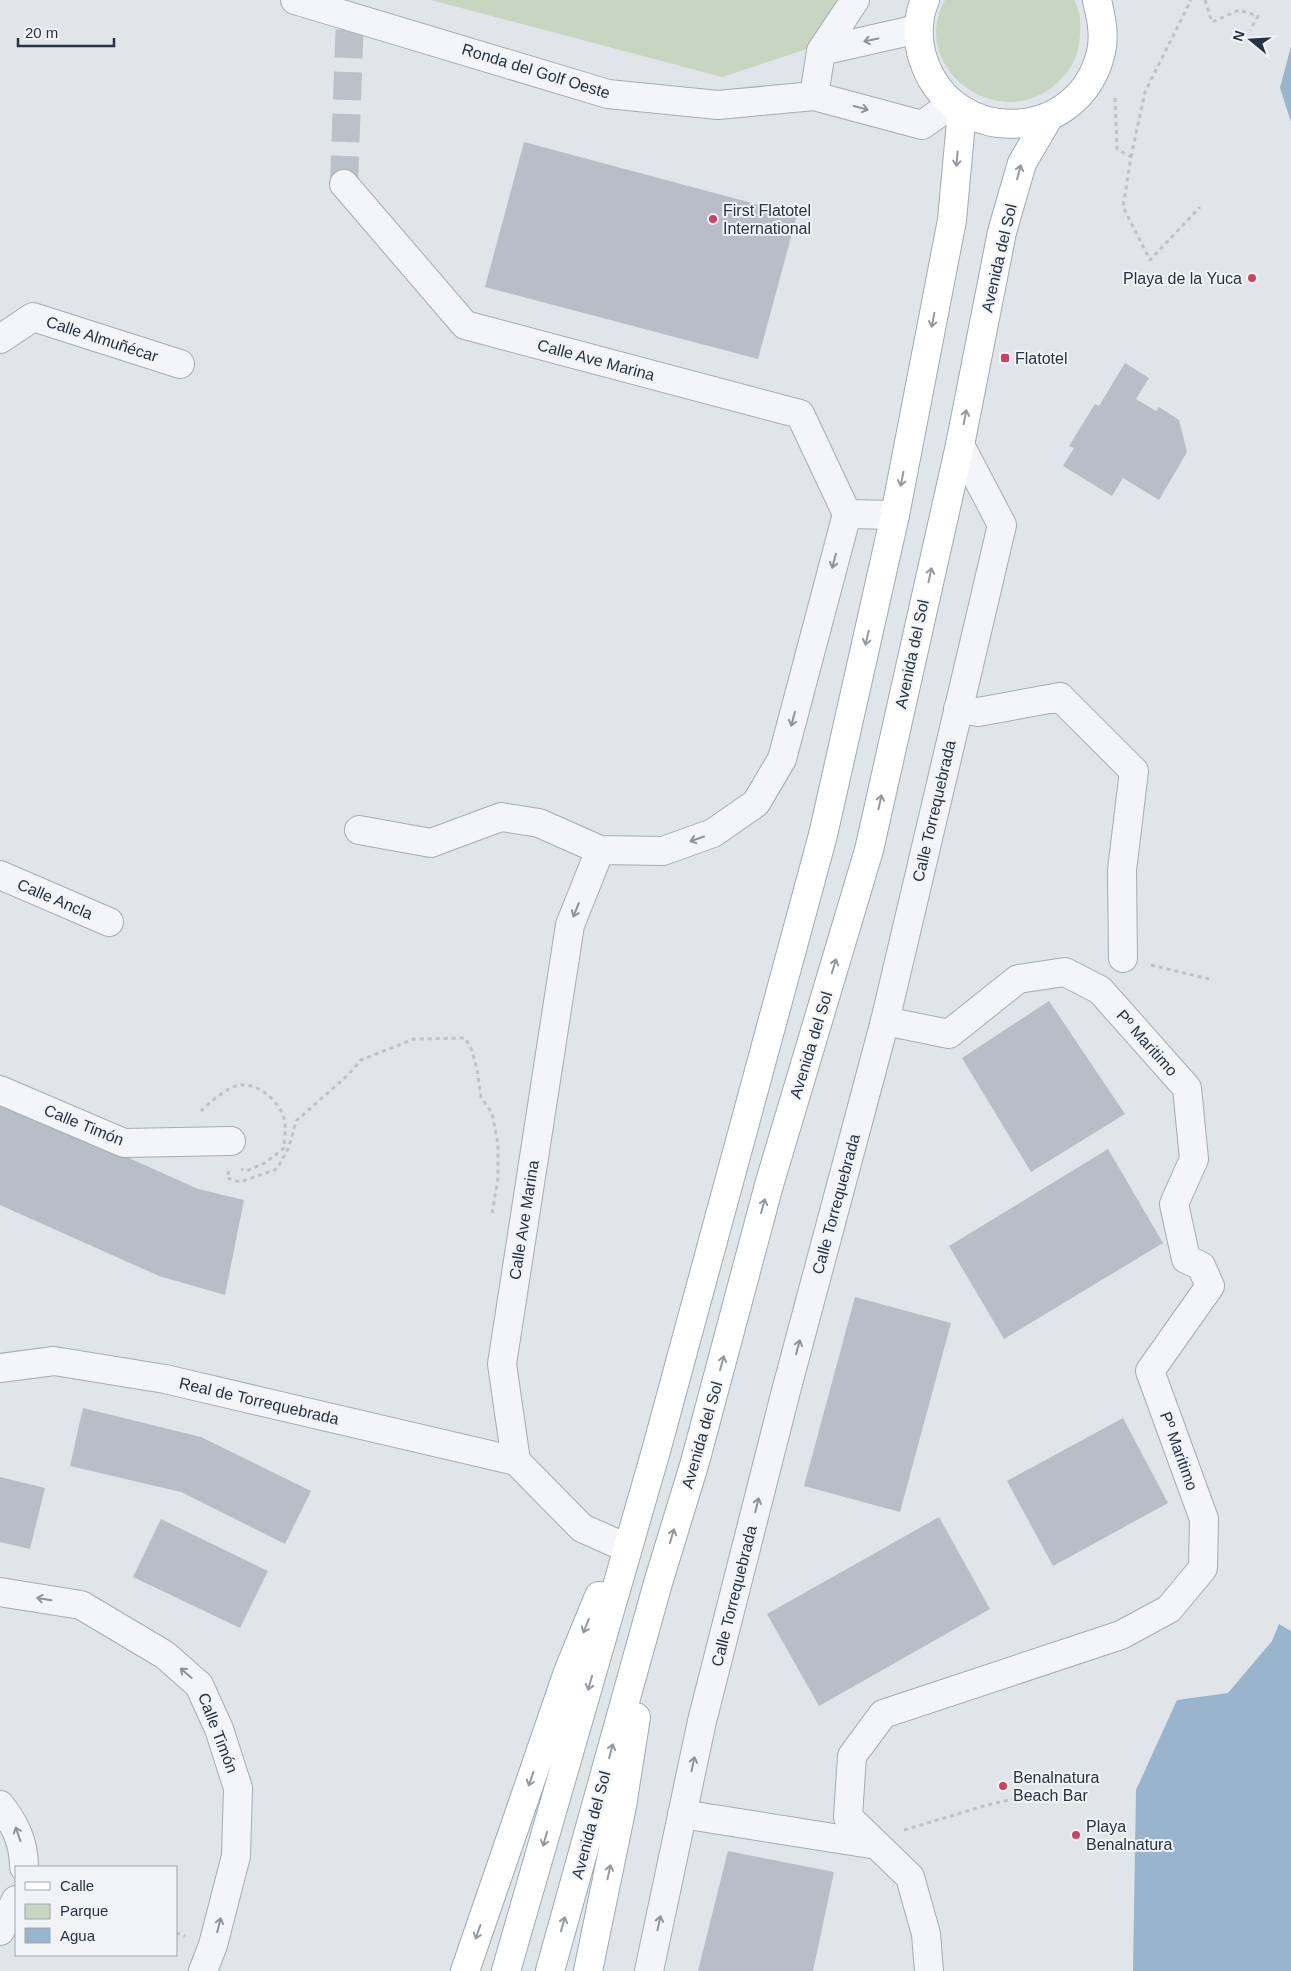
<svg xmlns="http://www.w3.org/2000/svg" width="1291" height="1971" font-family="Helvetica,sans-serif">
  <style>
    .green { fill: #c7d5c1 }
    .water { fill: #98b5cd }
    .building { fill: #b7bec8 }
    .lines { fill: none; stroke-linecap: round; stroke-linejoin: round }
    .minor-tunnel { stroke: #bbc1c9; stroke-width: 28; stroke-dasharray: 28 14; stroke-linecap: butt }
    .pedestrian-casing { stroke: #a5acb5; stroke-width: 30 }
    .minor-casing { stroke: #a5acb5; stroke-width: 30 }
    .primary-casing { stroke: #9eaab7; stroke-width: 30 }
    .path { stroke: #bec3c9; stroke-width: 3; stroke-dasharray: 4 4; stroke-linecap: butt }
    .pedestrian { stroke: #f3f5f8; stroke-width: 28 }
    .minor { stroke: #f3f5f8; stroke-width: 28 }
    .primary { stroke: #fff; stroke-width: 28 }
    .oneway { stroke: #8d949e }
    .oneway2 { stroke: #9399a1 }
    .poi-dot { fill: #d83c5e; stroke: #f0f4f7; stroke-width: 2 }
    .labels { text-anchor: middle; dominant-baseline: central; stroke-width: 4; stroke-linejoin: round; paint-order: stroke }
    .street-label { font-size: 16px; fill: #273343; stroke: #f0f4f7 }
    .poi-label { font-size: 16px; fill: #273343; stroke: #f0f4f7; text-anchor: start }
  </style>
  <rect width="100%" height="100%" fill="#e0e5ea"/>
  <path class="green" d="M 431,0 L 842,0 L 810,48 L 722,77 Z
    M 945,0 L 1074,0 C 1082,13 1081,30 1079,44 C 1077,60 1068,73 1057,83 C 1000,136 907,68 945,0 Z"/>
  <path class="water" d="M 1291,46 L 1291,122 L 1280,88 Z
    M 1279,1624 L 1291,1631 L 1291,1971 L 1133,1971 L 1136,1790 L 1177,1700 L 1228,1693 L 1272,1641 Z"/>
  <path class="building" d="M 524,142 L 797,215 L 758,359 L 485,287 Z
    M 1125,363 L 1149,378 L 1136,399 L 1156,411 L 1159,407 L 1179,420 L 1187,452 L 1159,500 L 1123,478 L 1112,496 L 1063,466 L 1074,448 L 1069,446 L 1095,404 L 1099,406 Z
    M 1049,1001 L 1125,1114 L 1031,1172 L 962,1058 Z
    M 0,1100 L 198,1189 L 244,1200 L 225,1295 L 159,1276 L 0,1205 Z
    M 1108,1149 L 1163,1243 L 1004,1339 L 949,1246 Z
    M 855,1297 L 951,1323 L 900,1512 L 804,1486 Z
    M 83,1408 L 201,1437 L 311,1491 L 285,1544 L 181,1492 L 70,1466 Z
    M 1123,1418 L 1168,1503 L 1053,1566 L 1007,1481 Z
    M 0,1477 L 45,1488 L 30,1549 L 0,1542 Z
    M 939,1517 L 990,1609 L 819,1706 L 767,1614 Z
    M 161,1519 L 268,1571 L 240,1628 L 133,1577 Z
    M 728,1851 L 834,1872 L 813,1971 L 698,1971 Z"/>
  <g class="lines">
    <path class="minor-tunnel" d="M 344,184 L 350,15"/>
    <g class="pedestrian-casing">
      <path id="pedestrian" d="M 958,709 L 978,712 L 1060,697 L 1134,771 L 1122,870 L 1123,958
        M 885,1021 L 949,1034 L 1018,979 L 1065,972 L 1100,990 L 1187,1088 L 1194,1159 L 1174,1204 L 1186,1259 L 1201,1266 L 1210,1286 L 1150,1371 L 1204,1519 L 1203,1568 L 1169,1609 L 1121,1635 L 883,1714 L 852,1756 L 848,1817 L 910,1877 L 926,1934 L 929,1971
        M 682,1814 L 877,1845"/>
    </g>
    <g class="minor-casing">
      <path id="minor" d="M 295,0 L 608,94 L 718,105 L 814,96 L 922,125 L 952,104
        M 821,51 L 918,29
        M 814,96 L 821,51 L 855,0
        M 344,184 L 465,325 L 800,414 L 847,514 L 782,759 L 756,803 L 713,833 L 663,851 L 600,850 L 570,925 L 502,1364 L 516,1461 L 582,1528 L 620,1545
        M 0,339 L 33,317 L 180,364
        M 847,514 L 895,515
        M 359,830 L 431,843 L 501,817 L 539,823 L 600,850
        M 0,875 L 109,922
        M 0,1090 L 124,1143 L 231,1141
        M 0,1368 L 54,1361 L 165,1379 L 516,1461
        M 0,1592 L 81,1605 L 165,1655 L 199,1685 L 219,1729 L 238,1788 L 236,1856 L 213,1945 L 203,1971
        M 0,1805 C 15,1824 24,1842 24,1867
        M 0,1931 L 16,1900
        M 649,1971 L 702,1721 L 786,1391 L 885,1021 L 1002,525 L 960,445"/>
    </g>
    <g class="primary-casing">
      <path id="primary" d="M 925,0 C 917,18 917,41 923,59 C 952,149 1080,144 1101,52 C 1105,35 1101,17 1097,0
        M 465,1971 L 568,1672 L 599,1596
        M 506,1971 L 656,1451 L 823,835 L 895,515 L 952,220 L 962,111
        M 550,1971 L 658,1583 L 695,1462 L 769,1185 L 869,850 L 960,445 L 1002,232 L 1022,163 L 1049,117
        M 588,1971 L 622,1806 L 636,1717"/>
    </g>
    <path class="path" d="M 1205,0 L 1212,22 L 1239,10 L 1258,16 L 1250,30
      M 1115,98 L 1117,149 L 1131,157 L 1123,207 L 1150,260 L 1200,207
      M 1131,157 L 1145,92 L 1191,0
      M 1151,965 L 1209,979
      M 201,1111 C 210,1102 227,1087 240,1085 C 259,1082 284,1105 285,1124 C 286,1132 284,1140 284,1148 L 265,1163 L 246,1171 L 241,1169
      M 229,1171 L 227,1178 L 240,1182 L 277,1169 L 289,1147 L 296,1121 L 348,1075 L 361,1060 L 414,1039 L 465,1038 L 471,1048 L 477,1069 L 481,1097 L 492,1113 L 498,1144 L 498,1179 L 492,1213
      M 904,1830 L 984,1806 L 1017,1798
      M 176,1933 L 185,1936"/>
    <use href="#pedestrian" class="pedestrian"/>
    <use href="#minor" class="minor"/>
    <use href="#primary" class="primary"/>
  </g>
  <defs><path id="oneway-shaft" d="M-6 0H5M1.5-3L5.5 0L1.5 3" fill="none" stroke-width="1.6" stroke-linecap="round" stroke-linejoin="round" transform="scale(1.25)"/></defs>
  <g class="oneway">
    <use href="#oneway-shaft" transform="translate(871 40) rotate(168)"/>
    <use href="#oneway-shaft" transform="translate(861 108) rotate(15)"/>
    <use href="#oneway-shaft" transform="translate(834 561) rotate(105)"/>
    <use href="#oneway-shaft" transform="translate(793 719) rotate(105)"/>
    <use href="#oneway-shaft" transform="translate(697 839) rotate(161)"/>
    <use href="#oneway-shaft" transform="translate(576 910) rotate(112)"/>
    <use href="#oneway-shaft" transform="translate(798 1347) rotate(-75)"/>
    <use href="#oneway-shaft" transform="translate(757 1505) rotate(-76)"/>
    <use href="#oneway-shaft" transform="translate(44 1599) rotate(-170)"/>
    <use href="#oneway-shaft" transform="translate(186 1673) rotate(-139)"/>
    <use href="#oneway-shaft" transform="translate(693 1764) rotate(-78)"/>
    <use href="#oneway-shaft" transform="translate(18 1834) rotate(-109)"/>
    <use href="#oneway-shaft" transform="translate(659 1923) rotate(-78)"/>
    <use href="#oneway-shaft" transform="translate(219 1925) rotate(-76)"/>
  </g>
  <g class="oneway2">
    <use href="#oneway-shaft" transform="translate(957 159) rotate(95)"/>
    <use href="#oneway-shaft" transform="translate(1019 172) rotate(-75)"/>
    <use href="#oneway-shaft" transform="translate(933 320) rotate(101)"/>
    <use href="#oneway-shaft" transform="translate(965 417) rotate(-79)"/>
    <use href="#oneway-shaft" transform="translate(902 479) rotate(101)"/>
    <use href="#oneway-shaft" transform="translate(930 575) rotate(-78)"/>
    <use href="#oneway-shaft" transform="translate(867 638) rotate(103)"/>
    <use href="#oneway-shaft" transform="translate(880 802) rotate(-78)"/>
    <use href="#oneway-shaft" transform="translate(834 966) rotate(-73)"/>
    <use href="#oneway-shaft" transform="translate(763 1206) rotate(-75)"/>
    <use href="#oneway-shaft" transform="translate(722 1363) rotate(-75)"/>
    <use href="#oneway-shaft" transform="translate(672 1536) rotate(-73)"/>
    <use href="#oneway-shaft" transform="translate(586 1626) rotate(112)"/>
    <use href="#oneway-shaft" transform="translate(590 1683) rotate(106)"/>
    <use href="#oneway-shaft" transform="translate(611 1751) rotate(-75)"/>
    <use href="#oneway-shaft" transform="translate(531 1779) rotate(109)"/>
    <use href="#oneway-shaft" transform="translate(545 1839) rotate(106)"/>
    <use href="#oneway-shaft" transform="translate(609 1872) rotate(-78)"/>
    <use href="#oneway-shaft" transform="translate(563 1924) rotate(-74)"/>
    <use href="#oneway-shaft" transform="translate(478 1932) rotate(109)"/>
  </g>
  <g class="poi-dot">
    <circle cx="713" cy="219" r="5"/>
    <circle cx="1252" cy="278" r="5"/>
    <rect x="1000" y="353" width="10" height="10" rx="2.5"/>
    <circle cx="1003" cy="1786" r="5"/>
    <circle cx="1076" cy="1835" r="5"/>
  </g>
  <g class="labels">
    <g class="street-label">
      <text transform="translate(536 71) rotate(17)">Ronda del Golf Oeste</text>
      <text transform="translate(999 258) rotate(-77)">Avenida del Sol</text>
      <text transform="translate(102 339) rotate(18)">Calle Almuñécar</text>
      <text transform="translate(596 360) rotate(15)">Calle Ave Marina</text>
      <text transform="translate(912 654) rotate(-78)">Avenida del Sol</text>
      <text transform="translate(934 811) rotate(-77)">Calle Torrequebrada</text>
      <text transform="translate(55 899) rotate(23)">Calle Ancla</text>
      <text transform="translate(1147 1043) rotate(48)">Pº Maritimo</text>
      <text transform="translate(811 1045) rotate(-73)">Avenida del Sol</text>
      <text transform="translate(84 1125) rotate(22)">Calle Timón</text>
      <text transform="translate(836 1204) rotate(-75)">Calle Torrequebrada</text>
      <text transform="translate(524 1220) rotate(-81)">Calle Ave Marina</text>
      <text transform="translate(259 1401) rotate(13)">Real de Torrequebrada</text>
      <text transform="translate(702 1435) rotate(-74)">Avenida del Sol</text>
      <text transform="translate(1179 1451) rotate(70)">Pº Maritimo</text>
      <text transform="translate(734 1596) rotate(-76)">Calle Torrequebrada</text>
      <text transform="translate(218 1733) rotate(69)">Calle Timón</text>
      <text transform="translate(591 1825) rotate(-75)">Avenida del Sol</text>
    </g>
    <g class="poi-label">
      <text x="723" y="210">First Flatotel<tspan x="723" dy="18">International</tspan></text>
      <text x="1242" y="278" text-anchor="end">Playa de la Yuca</text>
      <text x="1015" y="358">Flatotel</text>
      <text x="1013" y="1777">Benalnatura<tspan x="1013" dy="18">Beach Bar</tspan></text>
      <text x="1086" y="1826">Playa<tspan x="1086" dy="18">Benalnatura</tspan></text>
    </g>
  </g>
  <rect x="15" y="1866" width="162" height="90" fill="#f0f4f7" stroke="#a0a7af"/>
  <rect x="25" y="1882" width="25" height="8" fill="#ffffff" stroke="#a0a7af"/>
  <text x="60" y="1891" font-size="15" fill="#273343">Calle</text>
  <rect x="25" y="1904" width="25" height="15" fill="#c7d5c1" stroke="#a0a7af"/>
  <text x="60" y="1916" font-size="15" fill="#273343">Parque</text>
  <rect x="25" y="1928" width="25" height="15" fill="#98b5cd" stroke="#a0a7af"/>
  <text x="60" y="1941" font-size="15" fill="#273343">Agua</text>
  <g transform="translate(1251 40) rotate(288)" stroke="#f0f4f7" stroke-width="4" paint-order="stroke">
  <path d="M0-4L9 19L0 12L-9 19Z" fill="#273343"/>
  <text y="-8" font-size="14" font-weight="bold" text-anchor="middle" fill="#273343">N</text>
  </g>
  <path d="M18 38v8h96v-8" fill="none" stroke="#273343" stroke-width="2.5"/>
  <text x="25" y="38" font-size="15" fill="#273343" stroke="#f0f4f7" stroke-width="4" paint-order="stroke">20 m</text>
</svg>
